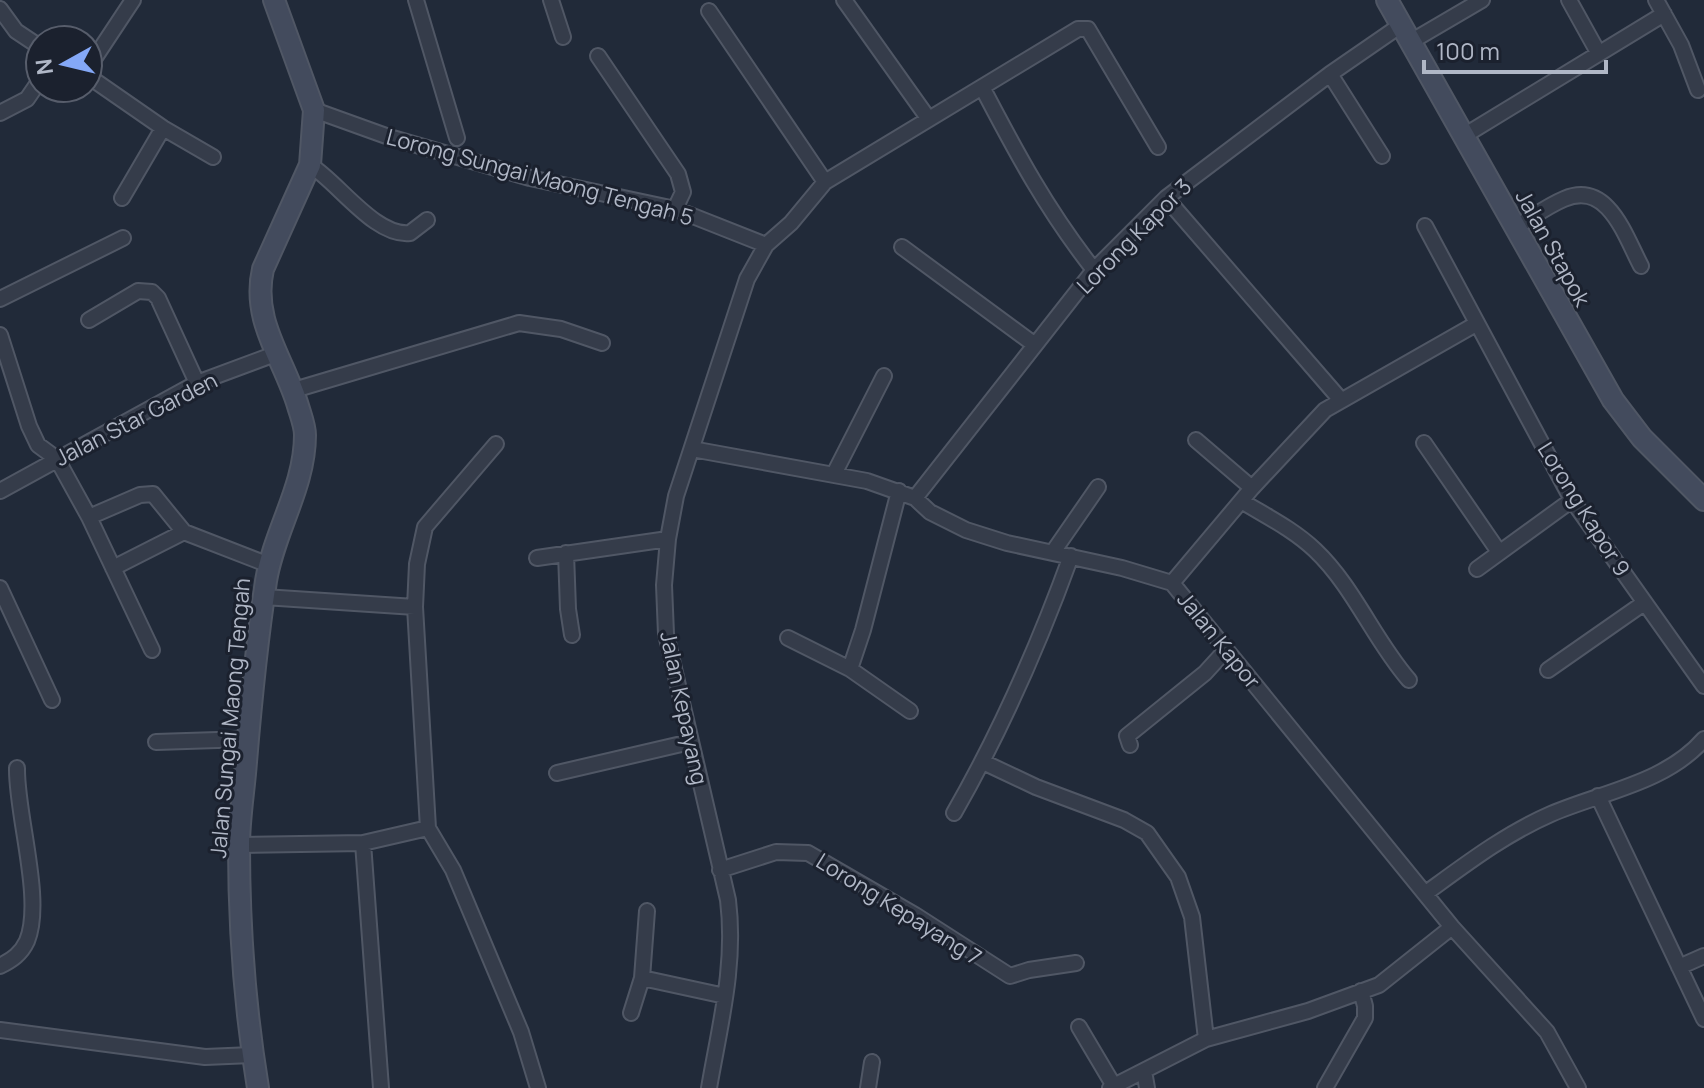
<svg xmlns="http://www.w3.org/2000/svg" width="1704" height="1088" font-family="Manrope,sans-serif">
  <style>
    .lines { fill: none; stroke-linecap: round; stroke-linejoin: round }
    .street-casing { stroke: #505765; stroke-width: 18 }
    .secondary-casing { stroke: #505765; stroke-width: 24 }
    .street { stroke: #353c4a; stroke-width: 14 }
    .secondary { stroke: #434b5d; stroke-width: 20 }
    .labels { text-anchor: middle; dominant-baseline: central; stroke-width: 6; stroke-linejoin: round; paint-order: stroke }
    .street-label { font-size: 22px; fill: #b0b7c6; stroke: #1b212e }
  </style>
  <rect width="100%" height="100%" fill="#212a39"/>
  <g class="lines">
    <g class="street-casing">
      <path id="street" d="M 416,0 L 457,138
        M 551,0 L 563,37
        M 844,0 L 928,118
        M 1569,0 L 1599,54
        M 1656,0 L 1681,45 L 1698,90
        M 0,9 L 16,31 L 40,47
        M 709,11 L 825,182
        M 1412,41 L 1482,0
        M 598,56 L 678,174 L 683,192 L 675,209
        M 88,68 L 133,0
        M 1330,74 L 1382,156
        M 88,76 L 163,128 L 213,157
        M 982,87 C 1017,154 1047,210 1094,270
        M 314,110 L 389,137 L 530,178 L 675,209 L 766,245
        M 0,113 L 27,99 L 40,80
        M 1462,137 L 1664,14
        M 310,165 C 338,182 375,237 410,233 L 427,220
        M 122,198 L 163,128
        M 1166,198 L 1340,399
        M 1425,226 L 1572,500 L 1704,686
        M 1514,228 C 1530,219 1547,206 1564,199 C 1608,180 1625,236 1641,266
        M 902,247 L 1035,345
        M 0,299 L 123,238
        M 89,320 L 138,291 L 152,292 L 158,298 L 197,383
        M 0,335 L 29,426 L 38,445 L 57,459 L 89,517 L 152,650
        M 294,390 L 519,323 L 561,329 L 602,343
        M 1196,440 L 1252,488
        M 1424,443 L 1499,552
        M 496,444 L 425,527 L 417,564 L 415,607 L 428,828 L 453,870 L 521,1032 L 538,1088
        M 692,449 L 867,481 L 915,498 L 930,512 L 966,530 L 1007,543 L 1122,568 L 1172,583 L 1452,927 L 1547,1032 L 1578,1088
        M 834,474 L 884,376
        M 0,491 L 197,383 L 275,354
        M 915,498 L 1094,270 L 1166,198 L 1330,74 L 1401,25
        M 1243,502 C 1268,517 1294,530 1315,550 C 1354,587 1374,640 1409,680
        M 89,517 L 140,495 L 153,494 L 184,532 L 269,565
        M 1053,552 L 1098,487
        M 566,553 L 568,609 L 572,635
        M 537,558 L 668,539
        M 113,568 L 184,532
        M 1477,569 L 1572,500
        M 1172,583 L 1252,488 L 1325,410 L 1476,324
        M 0,588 L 52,700
        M 264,597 L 415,607
        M 788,638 L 850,669 L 910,711
        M 850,669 L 863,630 L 899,491
        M 1548,670 L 1644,603
        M 156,742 L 248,739
        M 1130,745 L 1127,736 L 1205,673 L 1226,650
        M 983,762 L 1036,787 L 1124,820 L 1147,833 L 1178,877 L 1192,917 L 1206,1039
        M 557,773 L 690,742
        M 1598,796 L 1704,1019
        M 954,813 C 1001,731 1039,644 1071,556
        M 363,843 L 381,1088
        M 239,845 L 363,843 L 428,828
        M 720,870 L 776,852 L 808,853 L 915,915 L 1010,976 L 1029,970 L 1076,963
        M 1426,893 C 1466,864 1505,834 1551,814 C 1602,792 1666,783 1704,739
        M 0,966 C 12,960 21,954 27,941 C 44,900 16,814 17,768
        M 1679,967 L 1704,956
        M 642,978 L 647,911
        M 631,1013 L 642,978 L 725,996
        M 1079,1027 L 1114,1086
        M 0,1030 L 205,1057 L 252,1055
        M 1144,1071 L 1147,1088
        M 709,1088 C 720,1024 736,965 728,900 L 666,634 L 664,585 L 668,539 L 676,496 L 747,279 L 766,245 L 791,223 L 825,182 L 1078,29 L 1088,29 L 1158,147
        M 868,1088 L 872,1062
        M 1110,1088 L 1206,1039 L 1308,1011 L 1379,985 L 1452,927
        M 1325,1088 L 1365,1018 L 1365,1006 L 1361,991"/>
    </g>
    <g class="secondary-casing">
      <path id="secondary" d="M 1387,0 L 1613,400 L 1642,438 L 1704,500
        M 258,1088 C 245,1009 239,926 239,846 C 239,818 244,790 246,762 C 251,701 257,641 266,581 C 274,531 305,487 305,435 C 305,426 301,416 298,406 C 284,359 251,321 263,269 L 310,165 L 314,110 L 274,0"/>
    </g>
    <use href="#street" class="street"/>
    <use href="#secondary" class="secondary"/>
  </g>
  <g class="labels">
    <g class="street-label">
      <text transform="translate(540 177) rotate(15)">Lorong Sungai Maong Tengah 5</text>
      <text transform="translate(1134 236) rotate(-45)">Lorong Kapor 3</text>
      <text transform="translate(1553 248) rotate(61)">Jalan Stapok</text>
      <text transform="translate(136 419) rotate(-27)">Jalan Star Garden</text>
      <text transform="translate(1584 509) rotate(58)">Lorong Kapor 9</text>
      <text transform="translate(1219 640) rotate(51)">Jalan Kapor</text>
      <text transform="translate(684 708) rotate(78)">Jalan Kepayang</text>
      <text transform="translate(230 718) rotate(-85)">Jalan Sungai Maong Tengah</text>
      <text transform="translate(899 909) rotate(32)">Lorong Kepayang 7</text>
    </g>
  </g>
  <g transform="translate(64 64) rotate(262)"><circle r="38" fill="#1b212e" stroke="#575d6b" stroke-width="2"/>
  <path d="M0-6L14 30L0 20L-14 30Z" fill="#84a8f7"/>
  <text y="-12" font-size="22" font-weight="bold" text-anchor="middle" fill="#b0b7c6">N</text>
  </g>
  <path d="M1424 60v12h182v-12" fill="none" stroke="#b0b7c6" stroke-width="4"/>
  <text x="1436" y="60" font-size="24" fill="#b0b7c6" stroke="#1b212e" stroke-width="6" paint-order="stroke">100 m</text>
</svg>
